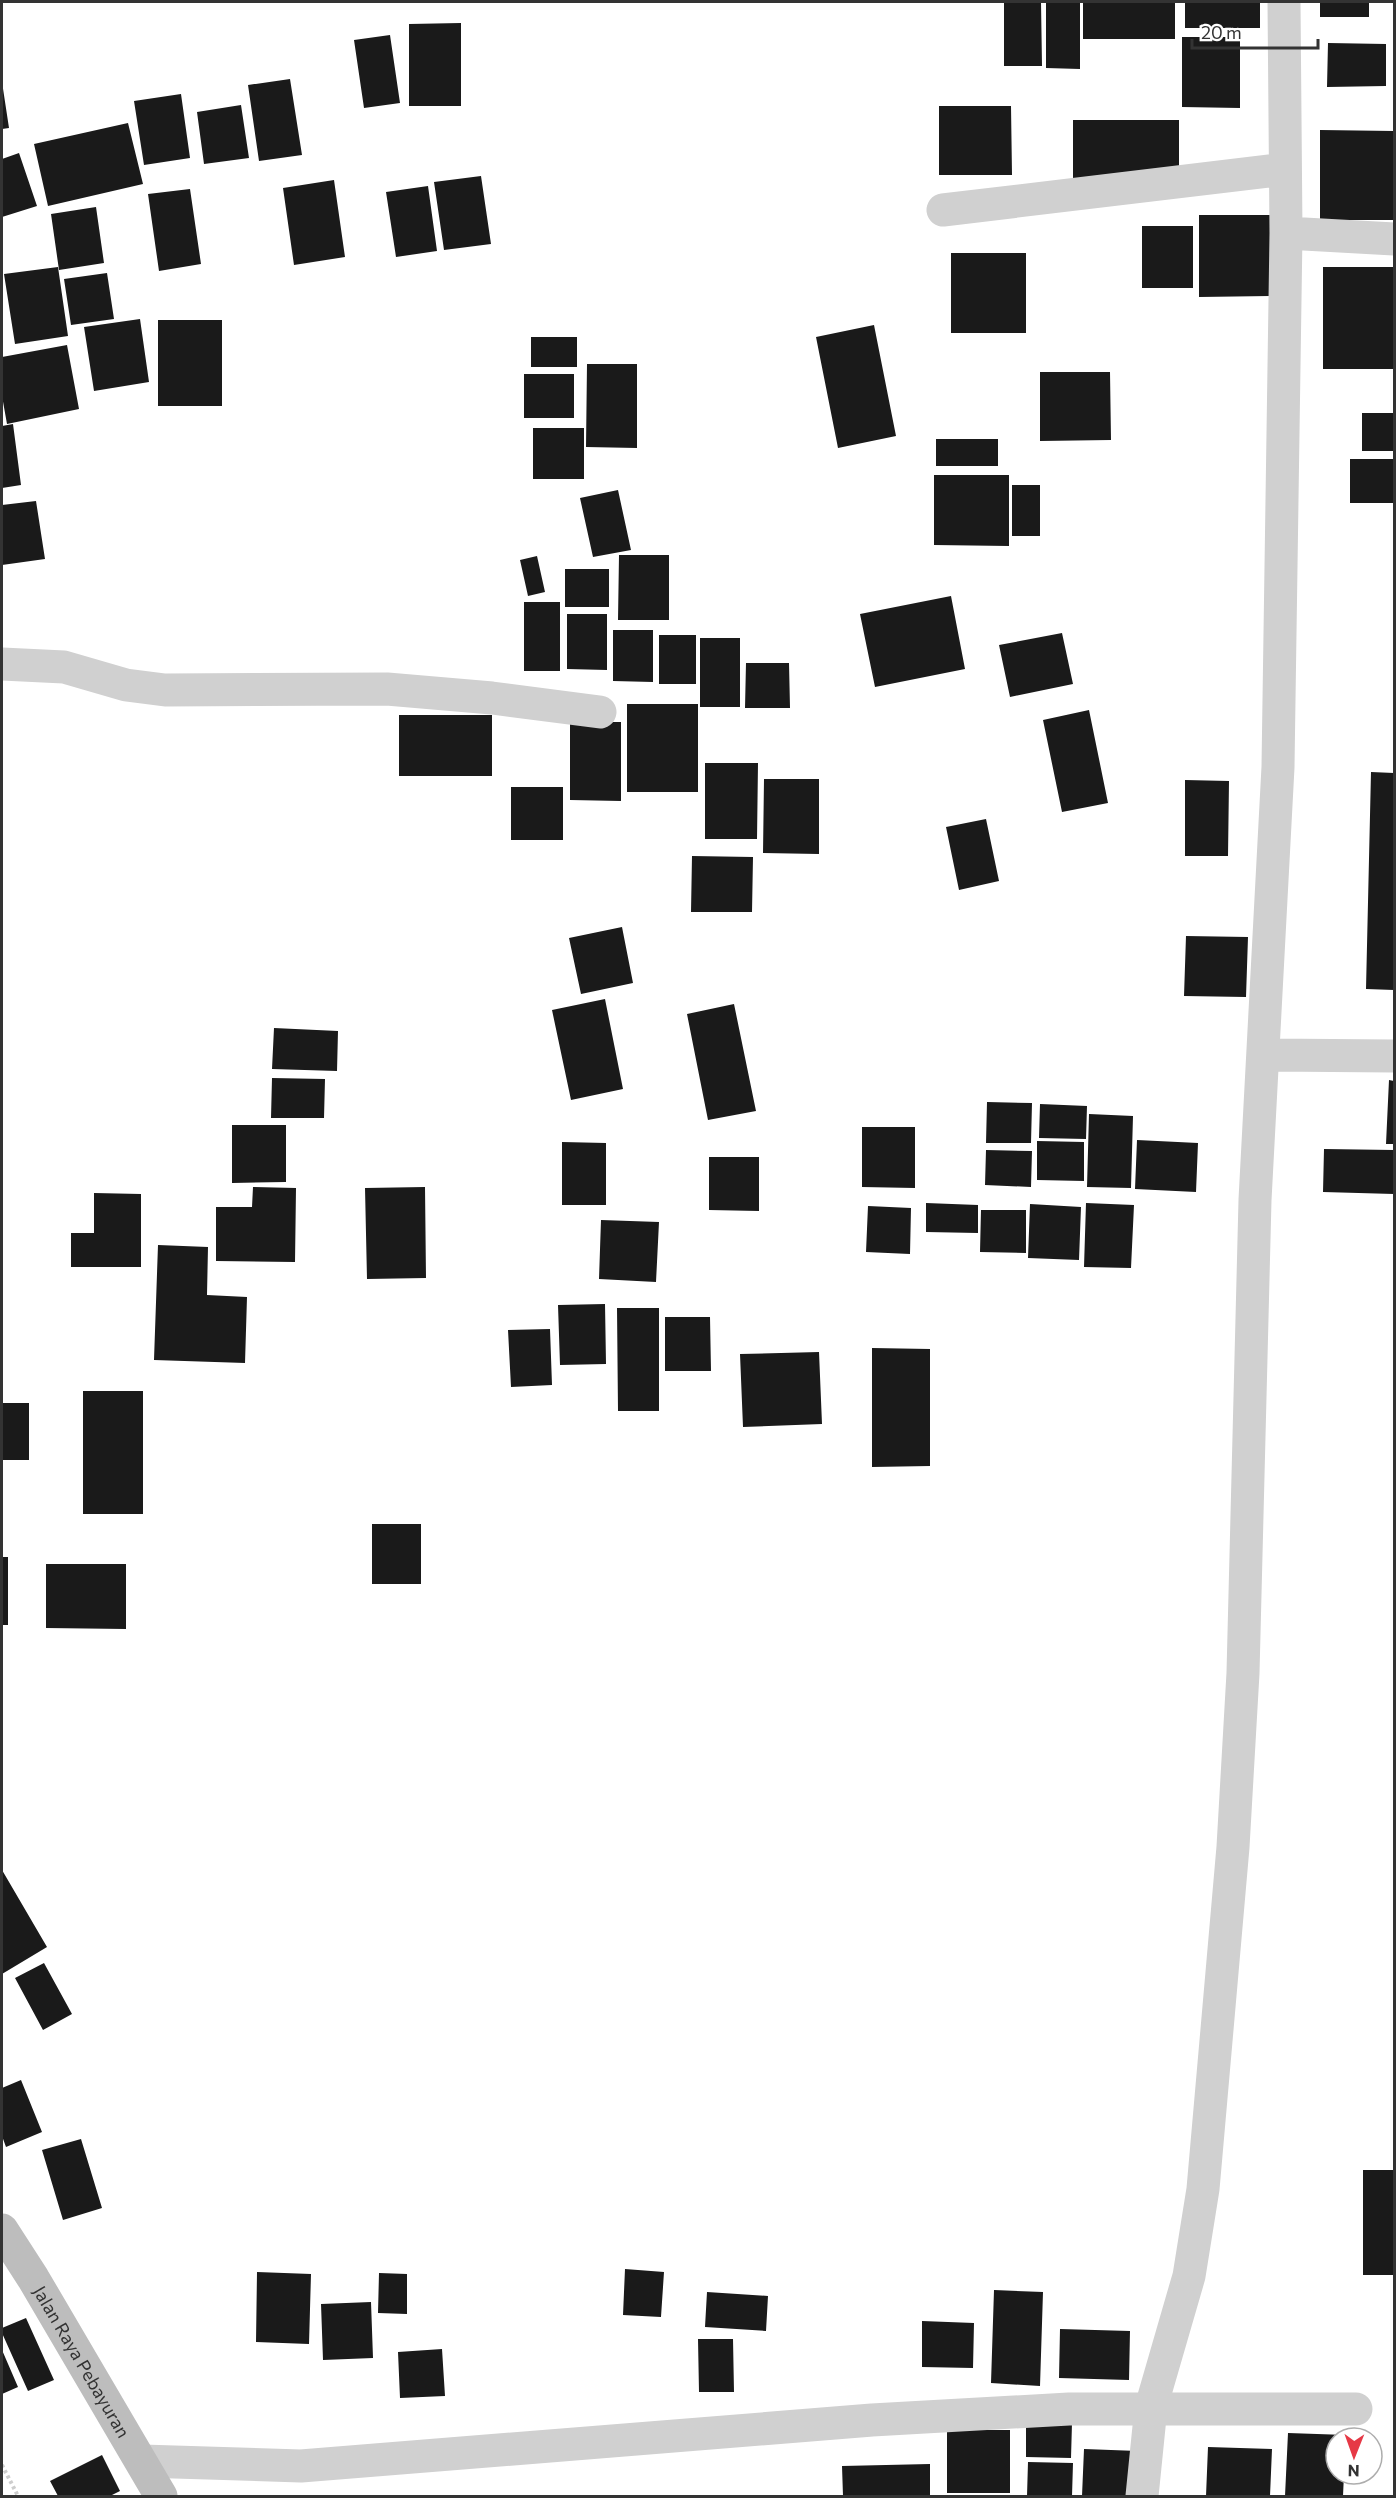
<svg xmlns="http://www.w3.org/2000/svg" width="1396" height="2498" font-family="Commissioner,sans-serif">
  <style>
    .building { fill: #1a1a1a }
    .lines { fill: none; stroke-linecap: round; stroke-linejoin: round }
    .path { stroke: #cdcdcd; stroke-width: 4; stroke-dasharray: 3 3; stroke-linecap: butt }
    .minor { stroke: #d0d0d0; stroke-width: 33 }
    .secondary { stroke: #bdbdbd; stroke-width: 33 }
    .labels { text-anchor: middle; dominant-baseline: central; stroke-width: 6; stroke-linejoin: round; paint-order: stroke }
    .street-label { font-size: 18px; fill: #333; stroke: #fff }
  </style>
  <rect width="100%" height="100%" fill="#fff"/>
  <path class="building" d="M 1004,2 L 1041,2 L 1042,66 L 1004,66 Z
    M 1046,2 L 1080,2 L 1080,69 L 1046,68 Z
    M 1083,2 L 1175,2 L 1175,39 L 1083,39 Z
    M 1185,2 L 1260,2 L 1260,28 L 1185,28 Z
    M 1320,2 L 1369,2 L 1369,17 L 1320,17 Z
    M 461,23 L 461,106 L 409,106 L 409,24 Z
    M 390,35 L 400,103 L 364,108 L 354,40 Z
    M 1182,37 L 1240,37 L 1240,108 L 1182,107 Z
    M 1328,43 L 1386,44 L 1386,86 L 1327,87 Z
    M 290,79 L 302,155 L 259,161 L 248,85 Z
    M 2,82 L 9,128 L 2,129 Z
    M 181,94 L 190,158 L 144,165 L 134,101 Z
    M 241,105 L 249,158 L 204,164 L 197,112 Z
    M 939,106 L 1011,106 L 1012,175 L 939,175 Z
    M 1073,120 L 1179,120 L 1179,178 L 1073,178 Z
    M 128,123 L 143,184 L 48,206 L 34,144 Z
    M 1320,130 L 1394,131 L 1394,220 L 1320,220 Z
    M 19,153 L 37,206 L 2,217 L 2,159 Z
    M 481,176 L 491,244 L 444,250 L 434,182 Z
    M 334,180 L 345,257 L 294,265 L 283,188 Z
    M 428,186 L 437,251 L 396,257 L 386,192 Z
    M 190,189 L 201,264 L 159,271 L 148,194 Z
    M 96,207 L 104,263 L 59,270 L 51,214 Z
    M 1199,215 L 1270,215 L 1270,296 L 1199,297 Z
    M 1142,226 L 1193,226 L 1193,288 L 1142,288 Z
    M 951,253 L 1026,253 L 1026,333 L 951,333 Z
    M 58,267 L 68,336 L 15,344 L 4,274 Z
    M 1323,267 L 1394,267 L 1394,369 L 1323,369 Z
    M 107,273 L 114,319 L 71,325 L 64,279 Z
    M 140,319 L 149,382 L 94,391 L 84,327 Z
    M 158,320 L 222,320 L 222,406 L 158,406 Z
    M 874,325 L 896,436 L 838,448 L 816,337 Z
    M 531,337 L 577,337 L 577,367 L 531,367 Z
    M 67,345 L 79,409 L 7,424 L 2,396 L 2,357 Z
    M 587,364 L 637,364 L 637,448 L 586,447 Z
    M 1040,372 L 1110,372 L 1111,440 L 1040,441 Z
    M 524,374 L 574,374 L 574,418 L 524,418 Z
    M 1362,413 L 1394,413 L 1394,451 L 1362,451 Z
    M 13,424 L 21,485 L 2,488 L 2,426 Z
    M 533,428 L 584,428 L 584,479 L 533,479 Z
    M 936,439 L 998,439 L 998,466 L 936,466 Z
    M 1350,459 L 1394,459 L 1394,503 L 1350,503 Z
    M 934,475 L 1009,475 L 1009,546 L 934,545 Z
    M 1012,485 L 1040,485 L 1040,536 L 1012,536 Z
    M 618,490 L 631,550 L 593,557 L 580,498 Z
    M 36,501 L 45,559 L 2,565 L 2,505 Z
    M 619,555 L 669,555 L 669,620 L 618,620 Z
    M 537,556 L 545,592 L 528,596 L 520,560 Z
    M 565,569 L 609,569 L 609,607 L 565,607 Z
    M 951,596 L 965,669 L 875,687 L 860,614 Z
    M 524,602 L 560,602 L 560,671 L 524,671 Z
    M 567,614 L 607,614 L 607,670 L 567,669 Z
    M 613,630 L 653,630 L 653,682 L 613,681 Z
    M 1062,633 L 1073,684 L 1010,697 L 999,645 Z
    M 659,635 L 696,635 L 696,684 L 659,684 Z
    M 700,638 L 740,638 L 740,707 L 700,707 Z
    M 746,663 L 789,663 L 790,708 L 745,708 Z
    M 627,704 L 698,704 L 698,792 L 627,792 Z
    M 1089,710 L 1108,803 L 1062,812 L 1043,720 Z
    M 399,715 L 492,715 L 492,776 L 399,776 Z
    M 570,722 L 621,722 L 621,801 L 570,800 Z
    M 705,763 L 758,763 L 757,839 L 705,839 Z
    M 1371,772 L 1394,773 L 1394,990 L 1366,989 Z
    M 764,779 L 819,779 L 819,854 L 763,853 Z
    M 1185,780 L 1229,781 L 1228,856 L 1185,856 Z
    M 511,787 L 563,787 L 563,840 L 511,840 Z
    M 986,819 L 999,881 L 959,890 L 946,827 Z
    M 692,856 L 753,857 L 752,912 L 691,912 Z
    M 622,927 L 633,983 L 581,994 L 569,938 Z
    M 1186,936 L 1248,937 L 1246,997 L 1184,996 Z
    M 605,999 L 623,1089 L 571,1100 L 552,1010 Z
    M 734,1004 L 756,1111 L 708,1120 L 687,1014 Z
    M 274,1028 L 338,1031 L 337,1071 L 272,1069 Z
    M 272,1078 L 325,1079 L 324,1118 L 271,1118 Z
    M 1389,1080 L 1394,1081 L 1394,1144 L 1386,1144 Z
    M 987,1102 L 1032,1103 L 1031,1143 L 986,1143 Z
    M 1040,1104 L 1087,1106 L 1086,1139 L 1039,1138 Z
    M 1089,1114 L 1133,1116 L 1131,1188 L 1087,1187 Z
    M 232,1125 L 286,1125 L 286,1182 L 232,1183 Z
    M 862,1127 L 915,1127 L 915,1188 L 862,1187 Z
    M 1137,1140 L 1198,1143 L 1196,1192 L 1135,1189 Z
    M 1037,1141 L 1084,1142 L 1084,1181 L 1037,1180 Z
    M 562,1142 L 606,1143 L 606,1205 L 562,1205 Z
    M 1324,1149 L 1394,1150 L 1394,1194 L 1323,1192 Z
    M 986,1150 L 1032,1151 L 1031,1187 L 985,1185 Z
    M 709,1157 L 759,1157 L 759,1211 L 709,1210 Z
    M 253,1187 L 296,1188 L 295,1262 L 216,1261 L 216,1207 L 252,1207 Z
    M 425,1187 L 426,1278 L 367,1279 L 365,1188 Z
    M 94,1193 L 141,1194 L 141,1267 L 71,1267 L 71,1233 L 94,1233 Z
    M 926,1203 L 978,1205 L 978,1233 L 926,1232 Z
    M 1086,1203 L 1134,1205 L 1131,1268 L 1084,1267 Z
    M 1030,1204 L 1081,1207 L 1079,1260 L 1028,1258 Z
    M 868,1206 L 911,1208 L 910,1254 L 866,1252 Z
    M 981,1210 L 1026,1210 L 1026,1253 L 980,1252 Z
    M 601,1220 L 659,1222 L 656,1282 L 599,1279 Z
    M 158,1245 L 208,1247 L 207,1295 L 247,1297 L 245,1363 L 154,1360 Z
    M 605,1304 L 606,1364 L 560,1365 L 558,1305 Z
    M 617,1308 L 659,1308 L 659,1411 L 618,1411 Z
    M 665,1317 L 710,1317 L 711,1371 L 665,1371 Z
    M 550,1329 L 552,1385 L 511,1387 L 508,1330 Z
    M 872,1348 L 930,1349 L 930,1466 L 872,1467 Z
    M 819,1352 L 822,1424 L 743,1427 L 740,1354 Z
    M 83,1391 L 143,1391 L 143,1514 L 83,1514 Z
    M 2,1403 L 29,1403 L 29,1460 L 2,1460 Z
    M 372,1524 L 421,1524 L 421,1584 L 372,1584 Z
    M 2,1557 L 8,1557 L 8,1625 L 2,1625 Z
    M 46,1564 L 126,1564 L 126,1629 L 46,1628 Z
    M 2,1870 L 47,1947 L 2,1974 Z
    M 44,1963 L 72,2014 L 43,2030 L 15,1978 Z
    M 21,2080 L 42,2132 L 6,2147 L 2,2136 L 2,2088 Z
    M 81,2139 L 102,2208 L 63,2220 L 42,2150 Z
    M 1363,2170 L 1394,2170 L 1394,2275 L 1363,2275 Z
    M 625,2269 L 664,2272 L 661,2317 L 623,2315 Z
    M 257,2272 L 311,2274 L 309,2344 L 256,2342 Z
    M 379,2273 L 407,2274 L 407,2314 L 378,2313 Z
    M 994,2290 L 1043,2292 L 1040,2386 L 991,2383 Z
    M 707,2292 L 768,2296 L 766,2331 L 705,2327 Z
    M 371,2302 L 373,2358 L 323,2360 L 321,2304 Z
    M 26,2318 L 54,2380 L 28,2391 L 2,2333 L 2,2328 Z
    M 922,2321 L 974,2323 L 973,2368 L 922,2367 Z
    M 1060,2329 L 1130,2331 L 1129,2380 L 1059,2378 Z
    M 698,2339 L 733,2339 L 734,2392 L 699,2392 Z
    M 442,2349 L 445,2396 L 400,2398 L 398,2352 Z
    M 2,2350 L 18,2387 L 2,2394 Z
    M 1026,2422 L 1072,2423 L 1071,2458 L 1026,2457 Z
    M 947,2430 L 1010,2430 L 1010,2493 L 947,2493 Z
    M 1288,2433 L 1346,2435 L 1346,2438 L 1336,2438 L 1336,2474 L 1344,2474 L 1343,2496 L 1285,2496 Z
    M 1208,2447 L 1272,2449 L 1270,2496 L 1206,2496 Z
    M 1084,2449 L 1138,2451 L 1137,2496 L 1082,2496 Z
    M 102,2455 L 120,2491 L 110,2496 L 58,2496 L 50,2481 Z
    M 1028,2462 L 1073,2463 L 1072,2496 L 1027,2496 Z
    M 930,2464 L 930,2496 L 843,2496 L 842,2466 Z"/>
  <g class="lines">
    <path class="path" d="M 2,2465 L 18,2496"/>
    <path class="minor" d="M 943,210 L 1285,169
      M 1286,233 L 1394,239
      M 2,664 L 64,667 L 126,685 L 165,690 L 387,689 L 492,698 L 600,712
      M 1264,1055 L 1394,1056
      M 142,2461 L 301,2466 L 872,2420 L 1069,2409 L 1356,2409
      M 1142,2496 L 1151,2407 L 1189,2276 L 1203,2189 L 1233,1847 L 1243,1673 L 1255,1200 L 1278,767 L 1286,233 L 1284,2"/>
    <path class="secondary" id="s1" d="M 2,2230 L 33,2278 L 161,2496"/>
  </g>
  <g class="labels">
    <g class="street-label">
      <text stroke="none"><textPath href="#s1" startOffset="154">Jalan Raya Pebayuran</textPath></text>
    </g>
  </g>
  <rect width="1396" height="2498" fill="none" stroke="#333333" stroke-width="6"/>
  <g transform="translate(1354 2456) rotate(181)"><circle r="28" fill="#ffffff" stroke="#adadad" stroke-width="1.5"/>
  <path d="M0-4.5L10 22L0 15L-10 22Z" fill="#e63946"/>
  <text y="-9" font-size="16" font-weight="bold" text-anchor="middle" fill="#333333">N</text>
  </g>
  <path d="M1192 39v9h126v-9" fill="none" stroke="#333333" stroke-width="3"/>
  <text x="1201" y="39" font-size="18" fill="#333333" stroke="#ffffff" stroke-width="4.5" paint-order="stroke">20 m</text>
</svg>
